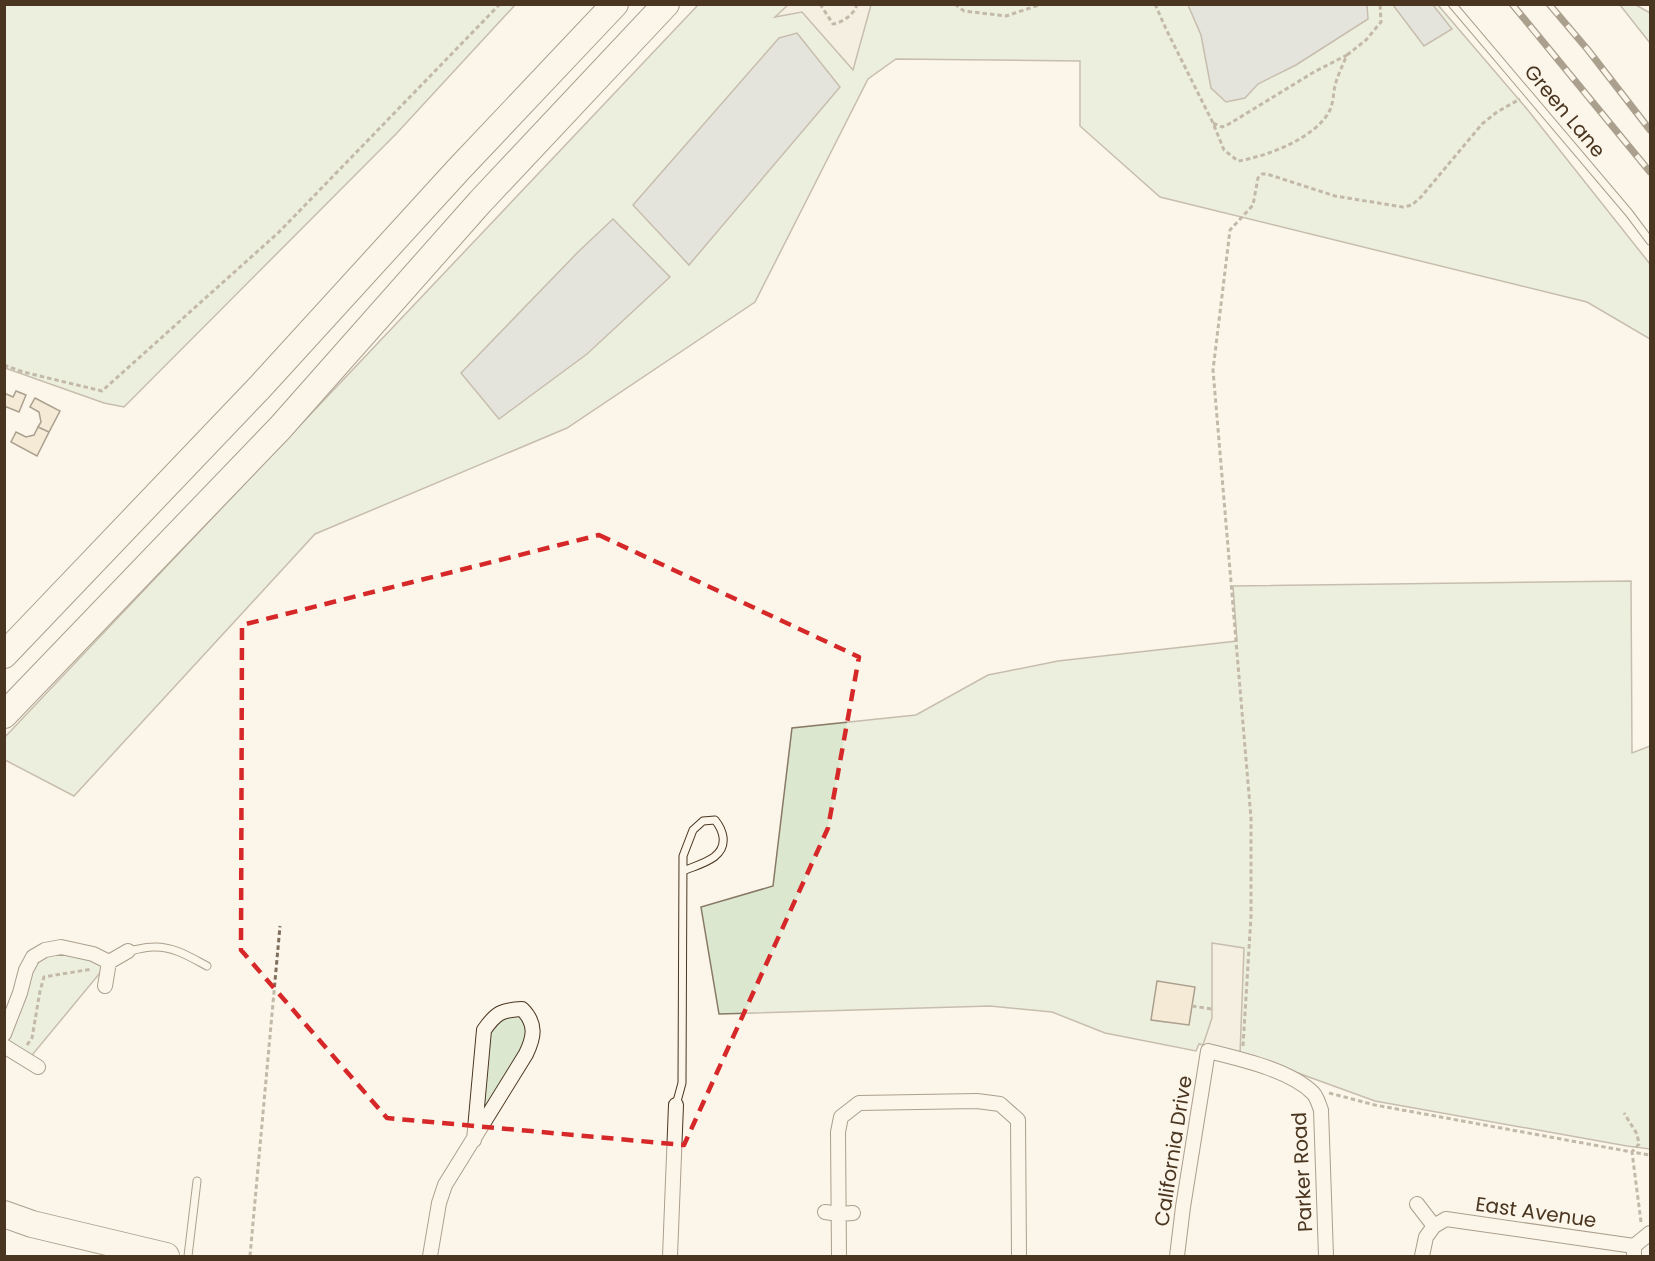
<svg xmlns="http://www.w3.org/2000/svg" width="1655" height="1261" font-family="Poppins,sans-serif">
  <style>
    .green { fill: #dce7d0; stroke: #887966; stroke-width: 1.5 }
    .parking { fill: #ede7d9; stroke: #887966; stroke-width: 1.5 }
    .water { fill: #c9cecd; stroke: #887966; stroke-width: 1.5 }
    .building { fill: #ecdcbc; stroke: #4a3520; stroke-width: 1.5 }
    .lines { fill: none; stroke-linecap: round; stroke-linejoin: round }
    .lane-casing { stroke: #4a3520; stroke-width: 9 }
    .street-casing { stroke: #4a3520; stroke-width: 16 }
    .highway-casing { stroke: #4a3520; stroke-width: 28 }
    .path { stroke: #7f6f5c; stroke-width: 3; stroke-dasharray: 4.5 3; stroke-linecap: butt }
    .lane { stroke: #fbf6e9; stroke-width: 7 }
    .street { stroke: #fbf6e9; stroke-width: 14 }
    .highway { stroke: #fbf6e9; stroke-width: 26 }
    .rail-casing { stroke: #4a3520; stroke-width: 7 }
    .rail { stroke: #fbf6e9; stroke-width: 4.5; stroke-dasharray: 14; stroke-linecap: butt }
    .marked { fill: none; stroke: #d62828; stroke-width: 4.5; stroke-dasharray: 12 8; stroke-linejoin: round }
    .labels { text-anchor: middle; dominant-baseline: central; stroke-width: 4.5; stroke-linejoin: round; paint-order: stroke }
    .street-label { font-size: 20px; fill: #4a3520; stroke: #fbf6e9 }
  </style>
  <rect width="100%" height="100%" fill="#fbf6e9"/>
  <path class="green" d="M 5,4 L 515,4 L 515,5 L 396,134 L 124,407 L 104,403 L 5,368 Z
    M 698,5 L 1438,5 L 1527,109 L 1650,264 L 1650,339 L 1587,302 L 1160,197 L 1080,126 L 1080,61 L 896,59 L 868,79 L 755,302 L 567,428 L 315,534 L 74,796 L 5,760 L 4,738 Z
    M 1620,5 L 1636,5 L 1650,13 L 1650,43 Z
    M 1631,581 L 1632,753 L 1650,746 L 1650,1149 L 1627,1146 L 1375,1101 L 1262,1060 L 1199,1044 L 1196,1051 L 1105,1033 L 1052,1012 L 990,1006 L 719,1014 L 701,907 L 773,886 L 792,728 L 916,715 L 988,675 L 1058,661 L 1237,641 L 1233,586 Z
    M 45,950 L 109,962 L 28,1060 L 5,1046 L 26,970 Z
    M 522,1009 L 533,1030 L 474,1140 L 484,1030 L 494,1017 Z"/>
  <path class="parking" d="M 789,4 L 871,5 L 853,70 L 802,12 L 775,17 Z
    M 1212,943 L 1244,948 L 1240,1054 L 1203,1045 L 1212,1018 Z"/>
  <path class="water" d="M 1367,4 L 1368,19 L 1296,65 L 1258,84 L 1245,98 L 1226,102 L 1211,88 L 1201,35 L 1188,5 Z
    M 1393,5 L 1433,5 L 1452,29 L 1424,46 Z
    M 797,33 L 840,87 L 689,265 L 633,205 L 779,38 Z
    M 613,219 L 670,277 L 587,354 L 499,419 L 461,373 L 578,252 Z"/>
  <path class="building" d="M 16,391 L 26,395 L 19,412 L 4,406 L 4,393 L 13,397 Z
    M 35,398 L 60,411 L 49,432 L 38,427 L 41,422 L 39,412 L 30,407 Z
    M 38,427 L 49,432 L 37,456 L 11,442 L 16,432 L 26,437 L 34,435 Z
    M 1157,981 L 1195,987 L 1189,1025 L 1151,1020 Z"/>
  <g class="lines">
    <g class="lane-casing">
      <path id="lane" d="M 1452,4 L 1629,213 L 1650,241
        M 128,951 C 136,950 145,947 153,947 C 173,946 190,957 207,966
        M 676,1105 L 682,1083 L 683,856 L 693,830 L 703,821 L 715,820 C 719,825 722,830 723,837 C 726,859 699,864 683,871
        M 188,1256 L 197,1181"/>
    </g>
    <g class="street-casing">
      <path id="street" d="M 105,986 L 109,962 L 128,951
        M 4,1034 L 20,993 L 26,970 L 33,957 L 45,950 L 61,947 L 93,954 L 109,962
        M 4,1046 L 38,1067
        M 1417,1204 L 1434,1226 L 1426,1237 L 1422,1256
        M 825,1212 L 839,1214 L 853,1213
        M 1434,1226 L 1446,1219 L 1634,1246
        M 430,1256 L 439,1203 L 445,1185 L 526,1054 C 534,1037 537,1024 522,1009 C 501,1010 496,1013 484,1030 L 474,1140
        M 670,1256 L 676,1105
        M 839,1256 L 838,1132 L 841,1117 L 859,1103 L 977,1101 L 1000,1104 L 1018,1120 L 1019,1256
        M 1177,1256 L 1183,1207 L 1208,1051 C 1240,1059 1290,1070 1313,1093 C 1317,1097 1319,1105 1321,1110 L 1326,1256
        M 1634,1256 L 1634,1246 L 1650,1233"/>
    </g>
    <g class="highway-casing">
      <path id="highway" d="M 4,655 L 260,387 L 458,170 L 615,4
        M 4,715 L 280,428 L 480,202 L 666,4
        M 4,1214 L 32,1224 L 166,1256"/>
    </g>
    <path class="path" d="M 820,4 L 833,24 C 843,22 854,15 857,4
      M 955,4 L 964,11 L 1006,16 L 1042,4
      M 1155,4 L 1166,29 L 1213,123 L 1224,150 L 1238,161 C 1268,156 1316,138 1330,110 C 1334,101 1333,91 1336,82 C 1339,73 1343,64 1347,55 L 1314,72 L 1229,124 L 1222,127 L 1213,123
      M 1347,55 L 1366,40 L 1381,22 L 1380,4
      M 4,365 L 23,372 L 102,391 L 279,232 L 500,4
      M 1192,1006 L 1212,1009
      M 27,1045 L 32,1038 L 40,991 L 44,977 L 92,969
      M 1243,1046 L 1251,916 L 1251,818 L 1213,370 L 1230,230 L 1253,205 L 1258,178 L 1262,174 L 1267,174 L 1335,196 L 1403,207 L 1412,205 L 1421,197 L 1482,124 L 1497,112 L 1520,99
      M 1329,1093 L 1375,1105 L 1632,1152 L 1639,1144 L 1637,1134 L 1624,1113
      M 1641,1222 L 1632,1152 L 1650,1155
      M 250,1256 L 280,926"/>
    <use href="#lane" class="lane"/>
    <use href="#street" class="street"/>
    <use href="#highway" class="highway"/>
    <g class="rail-casing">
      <path id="rail" d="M 1512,4 L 1650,172
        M 1549,4 L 1588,50 L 1650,130"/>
    </g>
    <use href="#rail" class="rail"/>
  </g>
  <path d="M0 0H1655V1261H0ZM 599,535 L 859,657 L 828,828 L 684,1145 L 387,1118 L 241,950 L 242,625 Z" fill="#fbf6e9" fill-opacity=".55" fill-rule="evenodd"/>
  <path class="marked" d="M 599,535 L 859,657 L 828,828 L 684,1145 L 387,1118 L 241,950 L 242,625 Z"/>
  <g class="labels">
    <g class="street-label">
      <text transform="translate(1565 111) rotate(50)">Green Lane</text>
      <text transform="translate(1173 1151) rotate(-81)">California Drive</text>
      <text transform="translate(1302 1172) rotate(-93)">Parker Road</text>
      <text transform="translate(1536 1212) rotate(8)">East Avenue</text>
    </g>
  </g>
  <rect width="1655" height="1261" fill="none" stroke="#4a3520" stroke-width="12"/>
</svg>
